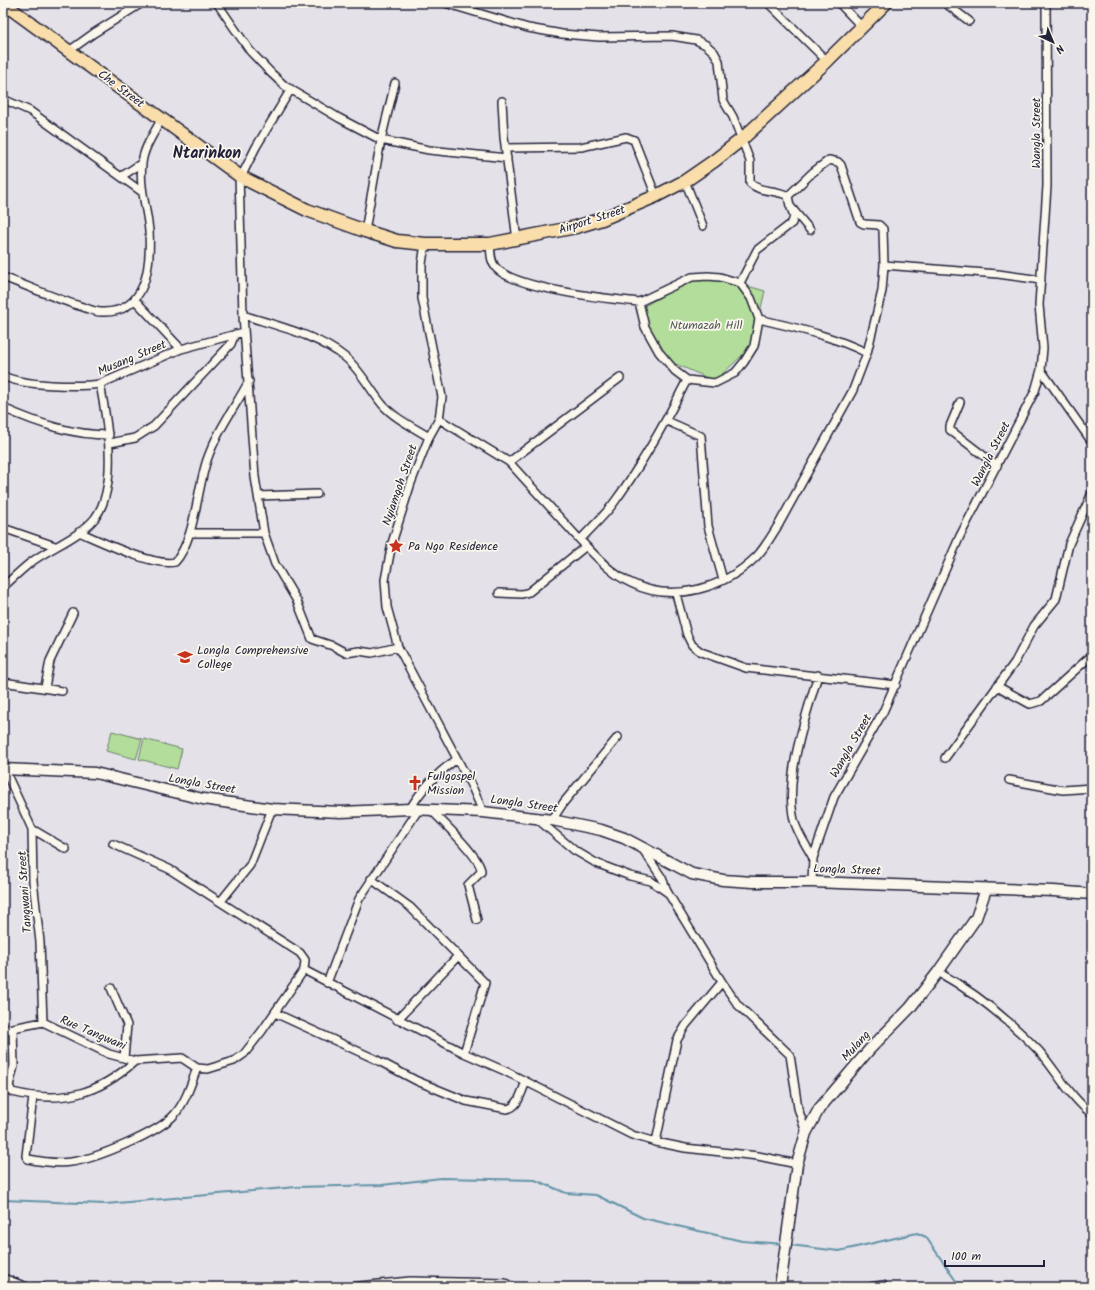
<svg xmlns="http://www.w3.org/2000/svg" width="1095" height="1290" font-family="Kalam,sans-serif">
  <style>
    .green { fill: #b3dd9a; stroke: #6a806a }
    .lines { fill: none; stroke-linecap: round; stroke-linejoin: round }
    .stream { stroke: #6393a6; stroke-width: 2 }
    .minor-casing { stroke: #22223b; stroke-width: 10 }
    .secondary-casing { stroke: #22223b; stroke-width: 13 }
    .trunk-casing { stroke: #22223b; stroke-width: 15 }
    .minor { stroke: #fbf7ec; stroke-width: 7 }
    .secondary { stroke: #fbf7ec; stroke-width: 10 }
    .trunk { stroke: #f9deab; stroke-width: 12 }
    .labels { text-anchor: middle; dominant-baseline: central; stroke-width: 3.5; stroke-linejoin: round; paint-order: stroke }
    .street-label { font-size: 12px; fill: #22223b; stroke: #fbf7ec }
    .park-label { font-size: 12px; fill: #4e5a58; stroke: #fbf7ec }
    .poi-label { font-size: 12px; fill: #22223b; stroke: #fbf7ec; text-anchor: start }
    .district-label { font-size: 16px; font-weight: bold; fill: #22223b; stroke: #fbf7ec }
  </style>
  <rect width="100%" height="100%" fill="#e4e1e9"/>
  <filter id="ink" filterUnits="userSpaceOnUse"><feTurbulence type="fractalNoise" baseFrequency=".025" numOctaves="2"/><feDisplacementMap in="SourceGraphic" scale="8" xChannelSelector="R" yChannelSelector="G"/><feConvolveMatrix kernelMatrix="1 2 1 2 8 2 1 2 1" color-interpolation-filters="sRGB"/></filter>
  <g filter="url(#ink)">
    <path class="green" d="M 694,278 L 720,278 L 765,291 L 752,346 L 715,381 L 664,359 L 646,327 L 641,308 Z
      M 112,731 L 142,739 L 136,759 L 106,751 Z
      M 144,739 L 182,749 L 177,769 L 139,759 Z"/>
    <g class="lines">
      <path class="stream" d="M 3,1200 L 106,1204 L 296,1187 L 382,1185 L 441,1178 L 535,1180 L 566,1193 L 596,1195 L 643,1218 L 742,1241 L 784,1244
        M 790,1245 L 839,1251 L 917,1233 L 926,1237 L 960,1287"/>
      <g class="minor-casing">
        <path id="minor" d="M 217,3 L 250,51 L 271,73 L 285,86 L 339,118 L 381,140 L 429,150 L 507,158
          M 445,3 L 528,28 L 562,34 L 599,37 L 672,36 L 696,40 L 706,45 L 714,52 L 719,61 L 723,100 L 733,117 L 750,161 L 750,183 C 760,193 776,189 788,196 L 790,206 L 810,230
          M 768,3 L 827,61
          M 839,3 L 862,27
          M 945,3 L 969,21
          M 69,51 L 94,33 L 142,3
          M 3,99 L 30,111 L 142,192
          M 502,101 L 504,137 L 517,240
          M 506,148 L 581,147 L 626,137 L 634,140 L 656,196
          M 239,175 L 243,315 L 255,477 L 264,533 L 275,564 L 297,601 L 312,639 L 333,646 L 346,653 L 359,651 L 372,653 L 398,647
          M 122,176 L 142,163
          M 241,177 L 256,147 L 291,89
          M 685,181 L 703,226
          M 365,231 L 381,140 L 395,83
          M 425,244 L 422,264 L 422,298 L 442,397 L 439,419 L 429,437 L 411,483 L 392,543 L 385,580 L 387,607 L 398,647 L 473,789 L 483,812
          M 490,244 C 491,253 490,261 496,268 C 516,289 609,299 639,302
          M 884,265 L 998,274 L 1041,280
          M 708,276 L 720,277 L 740,283 L 751,298 L 759,319 L 754,346 L 744,362 L 735,373 L 715,383 L 687,380 L 675,371 L 659,352 L 645,327 L 639,302 L 692,277 Z
          M 3,277 C 30,287 56,299 83,307 C 89,309 95,312 101,312 C 147,314 151,266 149,231 C 147,208 139,187 142,164 C 143,149 154,133 161,120
          M 740,283 L 757,250 L 792,223 L 794,216 L 791,208
          M 135,300 L 181,349
          M 243,315 C 277,326 318,335 346,358 C 360,370 370,389 382,404 C 394,418 413,427 429,437
          M 759,319 C 796,328 833,336 867,353
          M 1041,370 L 1092,442
          M 3,376 C 24,386 77,387 100,384 L 181,349 L 244,332
          M 960,402 L 950,426 L 950,430 L 997,466
          M 3,408 C 37,423 72,435 109,435
          M 439,419 L 509,462 L 580,540 C 591,528 603,517 613,504 C 642,465 665,423 687,380
          M 667,421 L 701,436 L 708,526 L 723,580
          M 110,443 L 135,438 L 154,426 L 231,344 L 235,334
          M 509,462 L 620,378
          M 258,496 L 317,494
          M 3,528 L 55,546
          M 79,532 C 100,541 154,567 175,562 C 195,540 197,489 207,460 C 216,433 235,407 249,381
          M 190,533 L 264,533
          M 580,540 C 596,556 611,574 631,583 C 673,604 725,588 757,556 C 766,546 772,535 779,524 L 853,390 L 867,353 L 882,291 L 884,265 L 883,229 L 879,225 L 864,224 L 860,222 L 841,165 L 838,162 L 829,160 L 813,172 L 788,196
          M 3,587 C 12,579 21,570 30,563 C 51,547 79,538 95,518 C 119,486 107,420 100,384
          M 499,593 L 522,594 L 529,592 L 586,546
          M 676,594 L 687,635 L 692,645 L 701,652 L 746,668 L 896,685
          M 3,682 L 62,691
          M 997,686 L 1030,704 L 1041,701 L 1092,655
          M 45,687 L 50,661 L 73,613
          M 945,758 L 1015,662 L 1034,626 L 1056,599 L 1069,544 L 1092,493
          M 3,766 L 32,829 L 33,881 L 40,942 L 43,1022
          M 1009,780 L 1063,790 L 1092,788
          M 410,809 C 422,788 437,773 457,759
          M 431,810 C 441,820 483,860 481,872 L 468,885 L 477,920
          M 536,818 L 574,850 L 596,863 L 630,876 L 651,881 L 668,893
          M 552,820 L 564,802 L 618,737
          M 32,829 L 66,849
          M 113,844 L 169,869 L 300,953 L 305,960 L 304,970 L 262,1031 L 244,1054 L 234,1061 L 208,1069 L 197,1068 L 182,1058 L 135,1061
          M 642,848 L 662,878 L 668,893 L 722,982 L 738,1005 L 790,1055 L 798,1108 L 806,1133
          M 813,858 C 807,846 797,833 794,820 C 784,777 806,716 818,675
          M 371,879 L 410,907 L 485,983 L 464,1053 L 505,1071 L 632,1135 L 656,1142 L 685,1148 L 758,1156 L 797,1164
          M 812,882 L 813,858 L 834,797 L 883,712 L 960,536 L 1035,391 L 1041,370 L 1043,348 L 1039,305 L 1047,186 L 1046,3
          M 221,901 L 250,865 L 272,809
          M 304,970 L 464,1053
          M 938,972 C 976,993 1009,1020 1039,1051 C 1057,1072 1070,1097 1092,1114
          M 327,983 L 359,899 L 419,809
          M 111,988 L 127,1025 L 124,1058
          M 275,1013 L 375,1059 L 417,1081 L 466,1101 L 507,1109 C 519,1107 521,1092 526,1082
          M 397,1020 L 458,956
          M 3,1030 L 43,1022 L 109,1054 L 135,1061 C 98,1095 61,1104 12,1092 L 9,1086 L 14,1066 L 13,1028
          M 33,1097 L 26,1156 L 28,1159 C 43,1162 56,1164 71,1162 C 95,1159 159,1133 175,1114 C 186,1101 191,1084 197,1068
          M 656,1142 L 677,1040 L 686,1025 L 722,982
          M 3,1278 L 27,1287
          M 34,1287 L 42,1287
          M 349,1287 L 410,1281 L 505,1283 L 513,1287
          M 870,1287 L 883,1285"/>
      </g>
      <g class="secondary-casing">
        <path id="secondary" d="M 3,769 L 95,773 L 203,799 L 272,809 L 341,812 L 410,809 L 483,812 L 552,820 L 601,830 L 624,838 L 692,874 L 723,880 L 753,882 L 812,882 L 1054,891 L 1092,894
          M 780,1287 L 797,1164 L 806,1133 L 819,1109 L 869,1050 L 910,1008 L 938,972 L 976,918 L 986,889"/>
      </g>
      <g class="trunk-casing">
        <path id="trunk" d="M 3,3 L 241,177 L 307,210 L 365,231 L 397,241 L 425,244 L 490,244 L 576,227 L 602,219 L 656,196 L 685,181 L 714,161 L 742,139 L 827,61 L 886,3"/>
      </g>
      <use href="#minor" class="minor"/>
      <use href="#secondary" class="secondary"/>
      <use href="#trunk" class="trunk"/>
    </g>
  </g>
  <defs>
    <g id="sight-bare" transform="scale(1.2)"><path d="M0-6L1.8-2.2L6-1.7L2.9 1.2L3.7 5.4L0 3.3L-3.7 5.4L-2.9 1.2L-6-1.7L-1.8-2.2Z" fill="#c8321e" stroke="#fbf7ec" stroke-width="2.5" paint-order="stroke"/></g>
    <g id="school-bare" transform="scale(1.2)"><path d="M0-5L7-2L0 1L-7-2ZM-4 1L0 2.5L4 1V4Q0 6-4 4Z" fill="#c8321e" stroke="#fbf7ec" stroke-width="2.5" paint-order="stroke"/></g>
    <g id="church-bare" transform="scale(1.2)"><path d="M-1.2-6h2.4v3.5h3.3v2.4h-3.3V6h-2.4V-.1h-3.3v-2.4h3.3Z" fill="#c8321e" stroke="#fbf7ec" stroke-width="2.5" paint-order="stroke"/></g>
  </defs>
  <g fill-rule="evenodd">
    <use href="#sight-bare" x="396" y="546"/>
    <use href="#school-bare" x="185" y="657"/>
    <use href="#church-bare" x="415" y="783"/>
  </g>
  <g class="labels">
    <g class="street-label">
      <text transform="translate(121 89) rotate(37)">Che Street</text>
      <text transform="translate(1036 133) rotate(-90)">Wangla Street</text>
      <text transform="translate(592 220) rotate(-18)">Airport Street</text>
      <text transform="translate(132 358) rotate(-23)">Musang Street</text>
      <text transform="translate(991 454) rotate(-63)">Wangla Street</text>
      <text transform="translate(400 485) rotate(-71)">Nyiamgoh Street</text>
      <text transform="translate(851 746) rotate(-60)">Wangla Street</text>
      <text transform="translate(202 784) rotate(10)">Longla Street</text>
      <text transform="translate(524 804) rotate(8)">Longla Street</text>
      <text transform="translate(847 870) rotate(2)">Longla Street</text>
      <text transform="translate(25 892) rotate(-94)">Tangwani Street</text>
      <text transform="translate(93 1033) rotate(23)">Rue Tangwani</text>
      <text transform="translate(856 1046) rotate(-48)">Mulang</text>
    </g>
    <g class="park-label">
      <text x="706" y="325">Ntumazah Hill</text>
    </g>
    <g class="poi-label">
      <text x="408" y="546">Pa Ngo Residence</text>
      <text x="197" y="650">Longla Comprehensive<tspan x="197" dy="14">College</tspan></text>
      <text x="427" y="776">Fullgospel<tspan x="427" dy="14">Mission</tspan></text>
    </g>
    <g class="district-label">
      <text x="207" y="153">Ntarinkon</text>
    </g>
  </g>
  <rect width="1095" height="1290" fill="none" stroke="#fbf7ec" stroke-width="16"/>
  <rect x="8" y="8" width="1079" height="1274" fill="none" stroke="#22223b" stroke-width="1.5" filter="url(#ink)"/>
  <g transform="translate(1053 42) rotate(136)" stroke="#fbf7ec" stroke-width="3" paint-order="stroke">
  <path d="M0-3L7 15L0 10L-7 15Z" fill="#22223b"/>
  <text y="-6" font-size="11" font-weight="bold" text-anchor="middle" fill="#22223b">N</text>
  </g>
  <path d="M945 1260v6h99v-6" fill="none" stroke="#22223b" stroke-width="2"/>
  <text x="951" y="1260" font-size="12" fill="#22223b" stroke="#fbf7ec" stroke-width="3" paint-order="stroke">100 m</text>
</svg>
